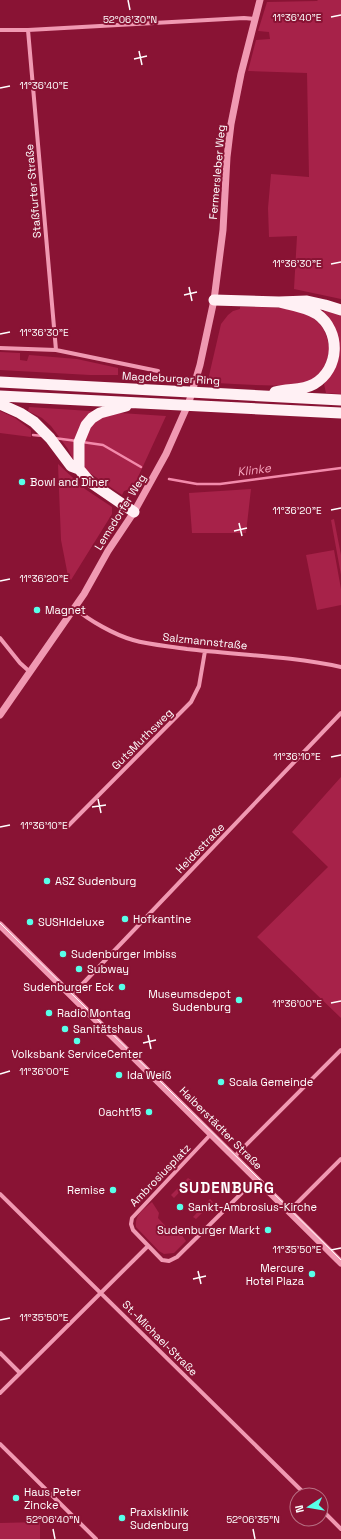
<svg xmlns="http://www.w3.org/2000/svg" width="341" height="1539" font-family="'Space Grotesk',sans-serif">
  <style>
    .green { fill: #a72249 }
    .lines { fill: none; stroke-linecap: round; stroke-linejoin: round }
    .stream { stroke: #f38aab; stroke-width: 2.5 }
    .minor { stroke: #f099b2; stroke-width: 4 }
    .tertiary { stroke: #f099b2; stroke-width: 7 }
    .trunk { stroke: #fff0f4; stroke-width: 11 }
    .tram { stroke: #fff; stroke-width: 1 }
    .ticks { fill: none; stroke: #fff; stroke-width: 1.5 }
    .poi-dot { fill: #58ffe9; stroke: #891334; stroke-width: 1.5 }
    .labels { text-anchor: middle; dominant-baseline: central; stroke-width: 4; stroke-linejoin: round; paint-order: stroke }
    .street-label { font-size: 11px; fill: #fff; stroke: #891334 }
    .poi-label { font-size: 11px; fill: #fff; stroke: #891334; text-anchor: start }
    .water-label { font-size: 12px; font-style: italic; fill: #f7a4bd; stroke: #891334 }
    .district-label { font-size: 15px; font-weight: bold; letter-spacing: 1px; fill: #fff; stroke: #891334 }
    .ticks-label { font-size: 10px; text-anchor: middle; fill: #fff; stroke: #891334; stroke-width: 4; stroke-linejoin: round; paint-order: stroke }
  </style>
  <rect width="100%" height="100%" fill="#891334"/>
  <path class="green" d="M 318,0 L 341,0 L 341,299 L 294,289 L 297,236 L 269,237 L 268,208 L 271,174 L 309,177 L 307,73 L 248,71 L 256,40 L 270,39 L 269,32 L 258,31 L 267,2 L 317,1 Z
    M 240,307 C 267,307 316,304 326,335 C 328,341 330,346 329,352 C 326,365 321,375 309,381 C 292,389 239,384 218,383 L 215,380 L 208,380 L 221,324 L 228,315 L 233,311 L 240,309 Z
    M 324,310 L 341,316 L 341,394 L 326,393 L 324,384 L 336,366 L 323,312 Z
    M 0,352 L 20,353 L 20,360 L 27,361 L 29,355 L 77,359 L 118,368 L 118,375 L 90,375 L 0,370 Z
    M 29,407 L 166,416 L 133,488 L 124,491 L 122,495 L 75,463 L 68,449 L 51,426 L 42,418 L 28,411 Z
    M 0,411 L 15,418 L 31,430 L 31,437 L 0,433 Z
    M 58,464 L 85,489 L 112,507 L 112,514 L 71,580 L 68,576 L 61,540 Z
    M 251,489 L 246,533 L 192,533 L 189,493 Z
    M 334,519 L 341,555 L 341,575 L 331,520 Z
    M 334,550 L 341,589 L 341,605 L 317,610 L 306,555 Z
    M 341,777 L 341,1018 L 257,937 L 328,867 L 292,832 Z
    M 188,1178 L 191,1180 L 174,1198 L 171,1195 Z
    M 210,1199 L 213,1202 L 196,1219 L 193,1217 Z
    M 152,1202 L 159,1213 L 158,1218 L 172,1233 L 177,1233 L 179,1231 L 186,1241 L 174,1253 L 164,1254 L 159,1251 L 136,1227 C 134,1215 144,1209 152,1202 Z
    M 40,1522 L 40,1539 L 0,1539 L 0,1523 Z"/>
  <g class="lines">
    <path class="stream" d="M 33,435 L 43,436
      M 54,438 L 77,441
      M 82,442 L 103,445 L 141,467
      M 169,479 L 197,484 L 220,484 L 341,468"/>
    <path class="minor" d="M 0,30 L 28,30 L 244,18 L 255,19
      M 28,30 L 56,350
      M 0,348 L 56,350 L 158,371
      M 75,608 C 88,620 115,635 133,640 C 150,645 169,646 187,649 C 238,655 291,656 341,667
      M 0,638 L 20,663 L 30,672
      M 67,827 L 191,702 L 199,686 L 205,651
      M 71,996 L 341,713
      M 211,1134 L 132,1218 L 131,1224 L 133,1230 L 162,1260 L 169,1261 L 177,1257 L 256,1179
      M 234,1157 L 341,1050
      M 0,1194 L 306,1495
      M 289,1211 L 341,1159
      M 0,1353 L 20,1373
      M 0,1393 L 148,1246
      M 0,1444 L 96,1539
      M 321,1509 L 341,1529"/>
    <path class="tertiary" d="M 0,715 L 84,594 L 108,551 L 134,512 L 166,454 L 189,402 L 200,365 L 214,300 L 223,230 L 227,157 L 231,124 L 241,74 L 260,0
      M 0,925 L 341,1263"/>
    <path class="trunk" d="M 214,300 L 279,302 L 307,301 L 325,305 L 341,310
      M 0,382 L 341,400
      M 275,392 C 288,388 302,391 314,384 C 340,369 341,331 317,314 C 306,307 292,305 279,302
      M 0,396 L 341,413
      M 0,404 L 20,413 L 34,422 L 50,438 L 71,466 L 79,469 L 90,482 L 134,512
      M 79,469 L 79,442 L 86,425 L 92,418 L 100,413 L 126,406"/>
    <path class="tram" d="M 0,923 L 341,1260"/>
  </g>
  <path class="ticks" d="M 128,0 L 130,10M 331,17 L 341,15M 139,51 L 142,65M 134,59 L 147,56M 0,88 L 10,86M 331,264 L 341,262M 189,287 L 192,301M 184,295 L 197,292M 0,334 L 10,332M 331,510 L 341,508M 239,523 L 242,536M 234,531 L 247,528M 0,581 L 10,579M 331,757 L 341,755M 98,799 L 101,813M 92,807 L 106,805M 0,827 L 10,825M 331,1003 L 341,1001M 148,1035 L 151,1049M 143,1043 L 156,1040M 0,1074 L 10,1071M 331,1250 L 341,1248M 198,1271 L 201,1284M 193,1279 L 206,1276M 0,1320 L 10,1318M 53,1529 L 55,1539M 253,1529 L 255,1539"/>
  <g class="poi-dot">
    <circle cx="22" cy="482" r="4"/>
    <circle cx="37" cy="610" r="4"/>
    <circle cx="47" cy="881" r="4"/>
    <circle cx="125" cy="919" r="4"/>
    <circle cx="30" cy="922" r="4"/>
    <circle cx="63" cy="954" r="4"/>
    <circle cx="79" cy="969" r="4"/>
    <circle cx="122" cy="987" r="4"/>
    <circle cx="239" cy="1000" r="4"/>
    <circle cx="49" cy="1013" r="4"/>
    <circle cx="65" cy="1029" r="4"/>
    <circle cx="77" cy="1041" r="4"/>
    <circle cx="119" cy="1075" r="4"/>
    <circle cx="221" cy="1082" r="4"/>
    <circle cx="149" cy="1112" r="4"/>
    <circle cx="113" cy="1190" r="4"/>
    <circle cx="180" cy="1207" r="4"/>
    <circle cx="268" cy="1230" r="4"/>
    <circle cx="312" cy="1274" r="4"/>
    <circle cx="16" cy="1498" r="4"/>
    <circle cx="122" cy="1518" r="4"/>
  </g>
  <g class="labels">
    <g class="street-label">
      <text transform="translate(217 172) rotate(-85)">Fermersleber Weg</text>
      <text transform="translate(33 191) rotate(-95)">Staßfurter Straße</text>
      <text transform="translate(171 378) rotate(3)">Magdeburger Ring</text>
      <text transform="translate(120 512) rotate(-58)">Lemsdorfer Weg</text>
      <text transform="translate(205 641) rotate(6)">Salzmannstraße</text>
      <text transform="translate(142 739) rotate(-45)">GutsMuthsweg</text>
      <text transform="translate(200 848) rotate(-46)">Heidestraße</text>
      <text transform="translate(221 1128) rotate(45)">Halberstädter Straße</text>
      <text transform="translate(160 1175) rotate(-46)">Ambrosiusplatz</text>
      <text transform="translate(160 1338) rotate(45)">St.-Michael-Straße</text>
    </g>
    <g class="poi-label">
      <text x="30" y="482">Bowl and Diner</text>
      <text x="45" y="610">Magnet</text>
      <text x="55" y="881">ASZ Sudenburg</text>
      <text x="133" y="919">Hofkantine</text>
      <text x="38" y="922">SUSHIdeluxe</text>
      <text x="71" y="954">Sudenburger Imbiss</text>
      <text x="87" y="969">Subway</text>
      <text x="114" y="987" text-anchor="end">Sudenburger Eck</text>
      <text x="231" y="994" text-anchor="end">Museumsdepot<tspan x="231" dy="13">Sudenburg</tspan></text>
      <text x="57" y="1013">Radio Montag</text>
      <text x="73" y="1029">Sanitätshaus</text>
      <text x="77" y="1054" text-anchor="middle">Volksbank ServiceCenter</text>
      <text x="127" y="1075">Ida Weiß</text>
      <text x="229" y="1082">Scala Gemeinde</text>
      <text x="141" y="1112" text-anchor="end">0acht15</text>
      <text x="105" y="1190" text-anchor="end">Remise</text>
      <text x="188" y="1207">Sankt-Ambrosius-Kirche</text>
      <text x="260" y="1230" text-anchor="end">Sudenburger Markt</text>
      <text x="304" y="1268" text-anchor="end">Mercure<tspan x="304" dy="13">Hotel Plaza</tspan></text>
      <text x="24" y="1492">Haus Peter<tspan x="24" dy="13">Zincke</tspan></text>
      <text x="130" y="1512">Praxisklinik<tspan x="130" dy="13">Sudenburg</tspan></text>
    </g>
    <g class="water-label">
      <text transform="translate(254 470) rotate(-7)">Klinke</text>
    </g>
    <g class="district-label">
      <text x="227" y="1187">SUDENBURG</text>
    </g>
  </g>
  <g class="ticks-label">
    <text x="297" y="21">11°36'40"E</text>
    <text x="130" y="23">52°06'30"N</text>
    <text x="44" y="89">11°36'40"E</text>
    <text x="297" y="267">11°36'30"E</text>
    <text x="44" y="336">11°36'30"E</text>
    <text x="297" y="514">11°36'20"E</text>
    <text x="44" y="582">11°36'20"E</text>
    <text x="297" y="760">11°36'10"E</text>
    <text x="44" y="829">11°36'10"E</text>
    <text x="297" y="1007">11°36'00"E</text>
    <text x="44" y="1075">11°36'00"E</text>
    <text x="297" y="1253">11°35'50"E</text>
    <text x="44" y="1321">11°35'50"E</text>
    <text x="53" y="1523">52°06'40"N</text>
    <text x="253" y="1523">52°06'35"N</text>
  </g>
  <g transform="translate(309 1507) rotate(258)"><circle r="19" fill="#891334" stroke="#b87185"/>
  <path d="M0-3L7 15L0 10L-7 15Z" fill="#58ffe9"/>
  <text y="-6" font-size="11" font-weight="bold" text-anchor="middle" fill="#ffffff">N</text>
  </g>
</svg>
